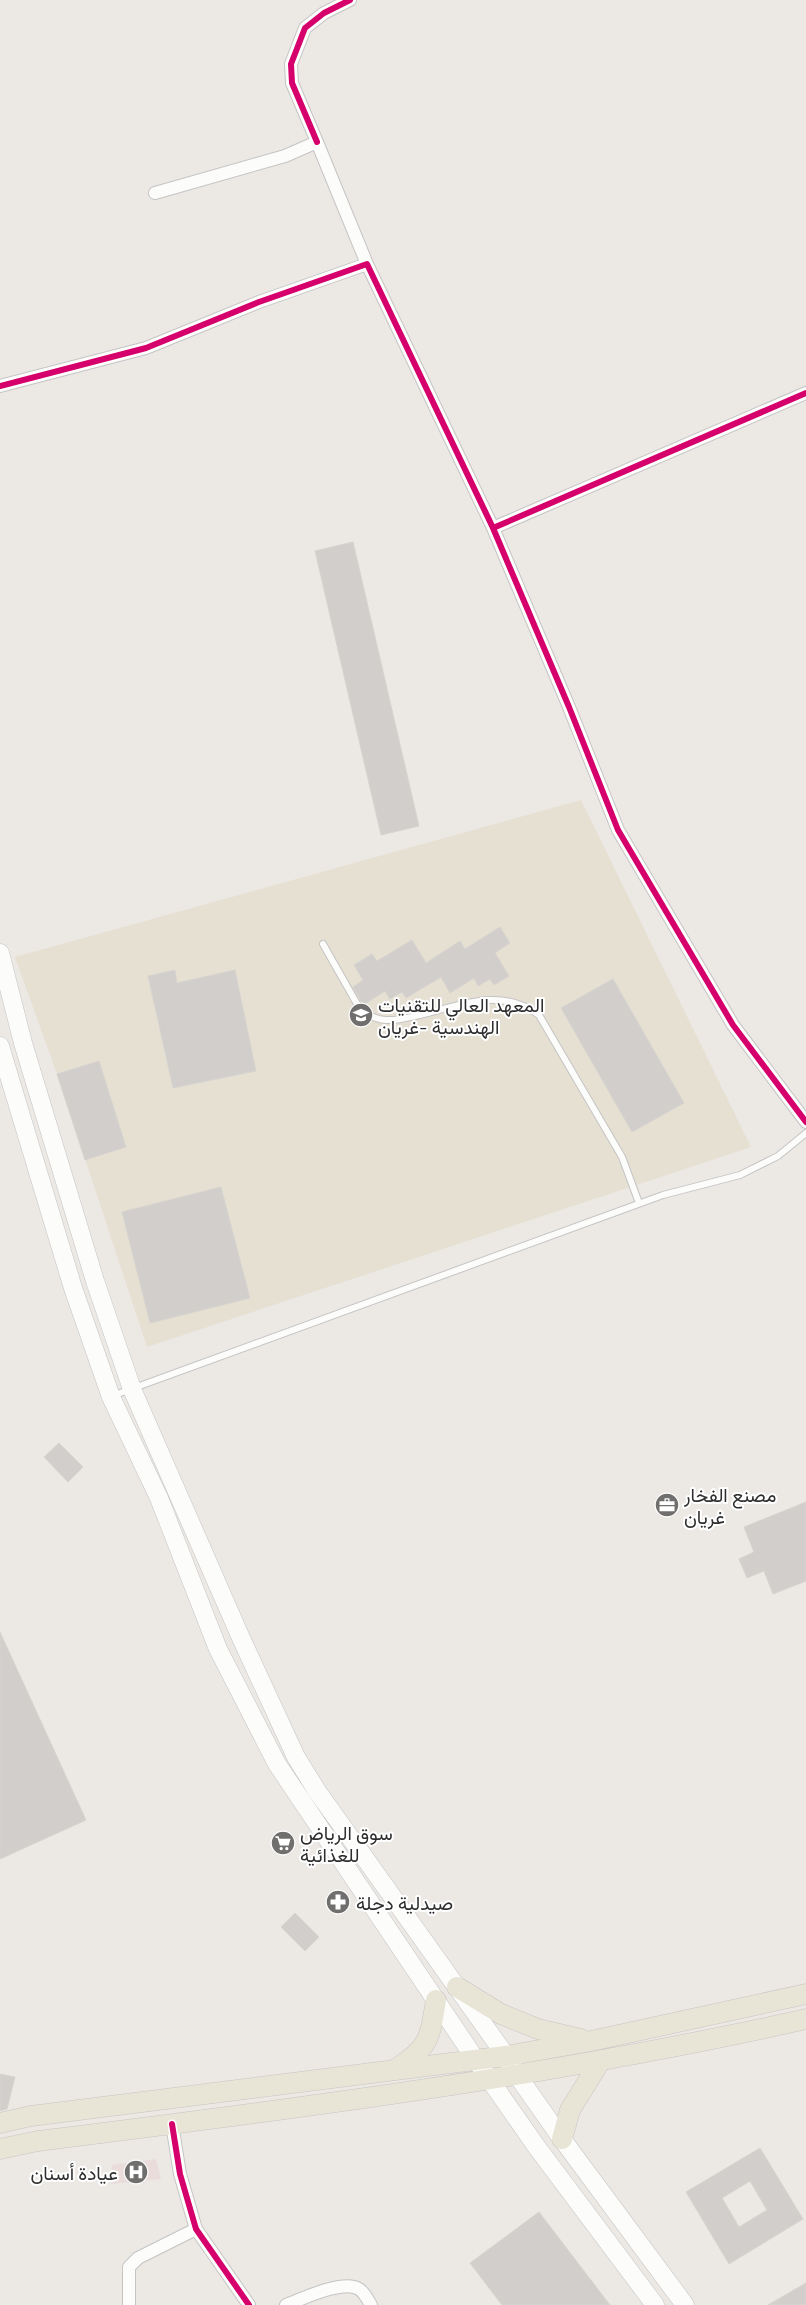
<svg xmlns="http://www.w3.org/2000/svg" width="806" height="2305" font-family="'Exo 2',Vazirmatn,sans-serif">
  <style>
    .education { fill: #e6e0d3 }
    .medical { fill: #e9dcdb }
    .building { fill: #d1cecb; stroke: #d7d4d0; fill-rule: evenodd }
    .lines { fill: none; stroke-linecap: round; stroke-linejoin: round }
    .service-casing { stroke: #c5c4c5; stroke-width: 8 }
    .minor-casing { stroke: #c5c4c5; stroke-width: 14 }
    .secondary-casing { stroke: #c5c4c5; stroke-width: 19 }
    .primary-casing { stroke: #c6c5c4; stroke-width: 21 }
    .service { stroke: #fcfcfb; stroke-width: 6 }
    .minor { stroke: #fcfcfb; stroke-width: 12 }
    .secondary { stroke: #fcfcfb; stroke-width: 18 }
    .primary { stroke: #e8e4d6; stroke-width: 20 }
    .cycleway-casing { stroke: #fff; stroke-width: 9 }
    .cycleway { stroke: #d6006c; stroke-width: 6 }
    .labels { text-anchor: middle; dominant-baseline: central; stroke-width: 4; stroke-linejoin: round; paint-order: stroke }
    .poi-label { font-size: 19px; fill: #2e2e2e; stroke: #fff; text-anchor: start }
  </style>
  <rect width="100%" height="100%" fill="#ece8e4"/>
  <path class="education" d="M 581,800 L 751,1147 L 147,1347 L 57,1074 L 15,957 Z"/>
  <path class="medical" d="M 156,2159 L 161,2179 L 111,2184 L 112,2165 Z"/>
  <path class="building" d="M 353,542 L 419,826 L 381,835 L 315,551 Z
    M 500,927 L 510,943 L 495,953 L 509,976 L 494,985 L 490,979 L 478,986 L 474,978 L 450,993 L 441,977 L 406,998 L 402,992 L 390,999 L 385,991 L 363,1005 L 353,987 L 363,980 L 354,965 L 372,954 L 377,961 L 412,940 L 426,963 L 460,941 L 465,949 Z
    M 175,970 L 177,983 L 235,970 L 256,1071 L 173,1088 L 148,976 Z
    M 613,979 L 684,1103 L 632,1132 L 561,1008 Z
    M 99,1061 L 126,1147 L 85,1160 L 57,1074 Z
    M 221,1187 L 250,1298 L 150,1323 L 122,1212 Z
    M 59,1443 L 83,1467 L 68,1482 L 44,1457 Z
    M 806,1502 L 806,1581 L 773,1594 L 764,1571 L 747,1578 L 739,1559 L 754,1552 L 744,1527 Z
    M 0,1632 L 86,1820 L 0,1859 Z
    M 295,1913 L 319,1937 L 305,1951 L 281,1927 Z
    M 0,2074 L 15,2077 L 7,2109 L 0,2111 Z
    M 760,2148 L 803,2219 L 729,2264 L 686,2192 ZM 750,2181 L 767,2210 L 739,2227 L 722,2198 Z
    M 539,2212 L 610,2305 L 502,2305 L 470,2263 Z
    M 806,2283 L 806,2305 L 768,2305 Z"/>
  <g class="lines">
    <g class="service-casing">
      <path id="service" d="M 323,944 L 361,1011 C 368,1015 377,1020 386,1020 C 397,1021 410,1017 420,1015 C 461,1005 502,987 539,1015 L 622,1157 L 639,1203
        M 112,1396 L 663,1195 L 740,1175 L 778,1156 L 806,1133"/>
    </g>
    <g class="minor-casing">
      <path id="minor" d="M 317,142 L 292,83 L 291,64 L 305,28 L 324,13 L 350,0
        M 155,193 L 285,156 L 317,142 L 367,264
        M 0,386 L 146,348 L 259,302 L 367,264 L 493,528 L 569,707 L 618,830 L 733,1025 L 806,1122
        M 493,528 L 806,393
        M 172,2124 L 180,2174 L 196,2229 L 249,2305
        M 129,2305 L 129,2267 L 138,2258 L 196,2229
        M 286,2305 C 302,2299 343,2279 359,2289 C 364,2292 368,2300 371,2305"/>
    </g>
    <g class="secondary-casing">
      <path id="secondary" d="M 0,953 L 23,1043 L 95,1281 L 132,1389 L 241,1638 L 296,1757 L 317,1791 L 506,2056 L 517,2075 L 562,2139 L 685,2305
        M 0,1046 L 73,1288 L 111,1397 L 159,1498 L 218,1649 L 277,1764 L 476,2060 L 536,2146 L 655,2305"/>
    </g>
    <g class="primary-casing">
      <path id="primary" d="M 457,1987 L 501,2014 L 538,2029 L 581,2039
        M 397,2068 C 430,2047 430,2037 436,2000
        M 0,2123 L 31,2116 L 506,2056 L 591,2041 L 806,1994
        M 562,2139 L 570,2110 L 601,2060
        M 0,2149 L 38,2141 C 295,2109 553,2076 806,2019"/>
    </g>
    <use href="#service" class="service"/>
    <use href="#minor" class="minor"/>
    <use href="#secondary" class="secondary"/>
    <use href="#primary" class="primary"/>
    <g class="cycleway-casing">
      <path id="cycleway" d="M 317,142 L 292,83 L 291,64 L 305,28 L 324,13 L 350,0
        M 0,386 L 146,348 L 259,302 L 367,264 L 493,528 L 569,707 L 618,830 L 733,1025 L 806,1122
        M 493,528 L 806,393
        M 172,2124 L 180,2174 L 196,2229 L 249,2305"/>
    </g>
    <use href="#cycleway" class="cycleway"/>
  </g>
  <defs>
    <g id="university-disc" transform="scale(1.25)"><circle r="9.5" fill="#706f6e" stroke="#fff"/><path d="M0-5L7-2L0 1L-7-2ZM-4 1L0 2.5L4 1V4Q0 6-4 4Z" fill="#fff"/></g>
    <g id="office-disc" transform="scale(1.25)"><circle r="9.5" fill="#706f6e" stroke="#fff"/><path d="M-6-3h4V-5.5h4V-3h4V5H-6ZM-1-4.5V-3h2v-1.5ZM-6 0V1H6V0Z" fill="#fff"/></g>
    <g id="supermarket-disc" transform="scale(1.25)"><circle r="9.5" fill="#706f6e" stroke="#fff"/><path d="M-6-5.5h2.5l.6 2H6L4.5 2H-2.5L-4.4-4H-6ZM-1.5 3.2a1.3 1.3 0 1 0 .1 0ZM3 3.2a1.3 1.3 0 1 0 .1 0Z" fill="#fff"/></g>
    <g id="pharmacy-disc" transform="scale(1.25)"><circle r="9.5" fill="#706f6e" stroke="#fff"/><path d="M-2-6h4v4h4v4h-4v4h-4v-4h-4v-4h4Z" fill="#fff"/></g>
    <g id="hospital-disc" transform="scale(1.25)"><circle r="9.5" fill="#706f6e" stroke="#fff"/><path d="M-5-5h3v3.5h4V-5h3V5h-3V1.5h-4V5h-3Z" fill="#fff"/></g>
  </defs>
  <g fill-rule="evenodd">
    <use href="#university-disc" x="361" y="1015"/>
    <use href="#office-disc" x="667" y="1505"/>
    <use href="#supermarket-disc" x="283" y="1843"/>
    <use href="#pharmacy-disc" x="338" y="1902"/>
    <use href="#hospital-disc" x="136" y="2172"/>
  </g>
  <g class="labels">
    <g class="poi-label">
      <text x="378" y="1004">المعهد العالي للتقنيات<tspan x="378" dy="22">الهندسية -غريان</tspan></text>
      <text x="684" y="1494">مصنع الفخار<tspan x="684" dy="22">غريان</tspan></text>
      <text x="300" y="1832">سوق الرياض<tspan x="300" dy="22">للغذائية</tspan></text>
      <text x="356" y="1902">صيدلية دجلة</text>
      <text x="118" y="2172" text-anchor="end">عيادة أسنان</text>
    </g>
  </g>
</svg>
